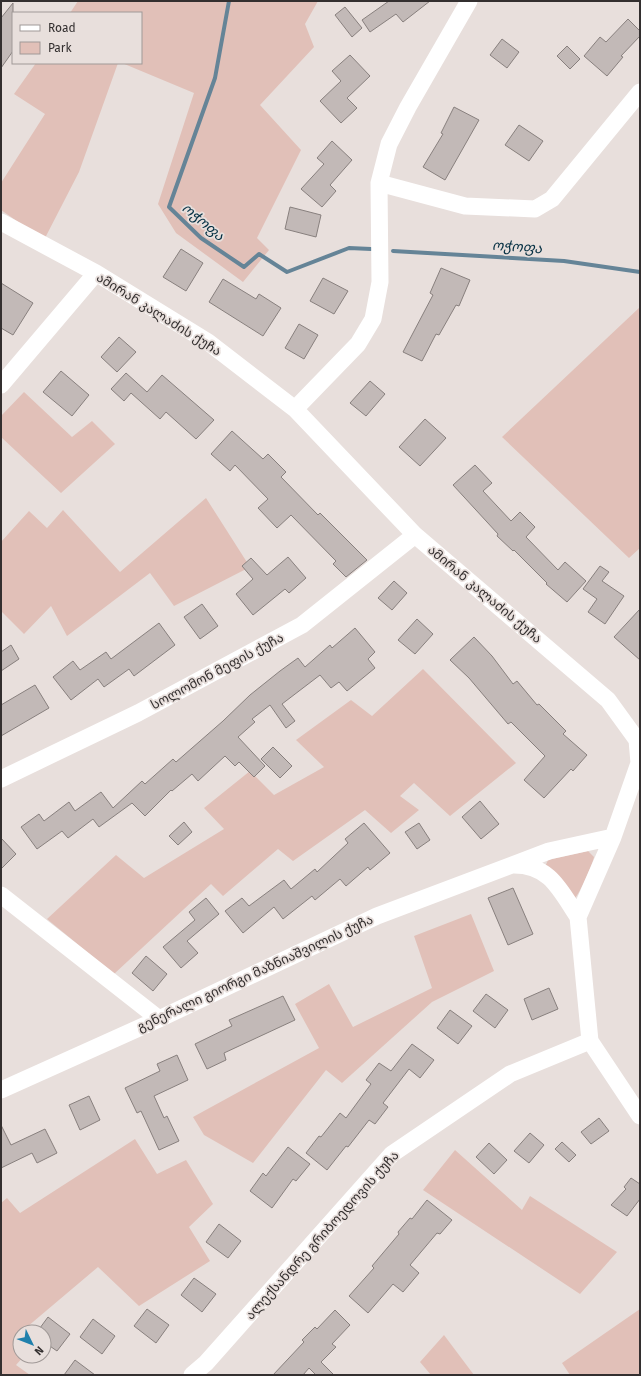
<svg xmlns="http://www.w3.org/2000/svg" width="641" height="1376" font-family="'Fira Sans','Noto Sans Georgian',sans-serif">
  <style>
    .green { fill: #e1c0b8 }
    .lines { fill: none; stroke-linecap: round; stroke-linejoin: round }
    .stream { stroke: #658497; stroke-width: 4 }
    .building { fill: #c2b9b7; stroke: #88807e }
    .minor { stroke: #fff; stroke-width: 17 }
    .labels { text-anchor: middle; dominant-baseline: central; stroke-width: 3.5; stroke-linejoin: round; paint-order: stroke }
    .street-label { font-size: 13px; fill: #332f2f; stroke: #e8dfdc }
    .water-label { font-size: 14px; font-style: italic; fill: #042f42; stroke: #e8dfdc }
  </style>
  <rect width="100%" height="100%" fill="#e8dfdc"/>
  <path class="green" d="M 78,1 L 318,1 L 305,24 L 314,47 L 260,105 L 301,150 L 257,238 L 269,250 L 243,282 L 176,233 L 158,204 L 194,93 L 122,63 L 141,63 L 141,13 L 70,13 Z
    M 36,63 L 118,63 L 79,172 L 44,240 L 1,210 L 1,183 L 45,114 L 14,94 Z
    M 640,307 L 640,548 L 629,558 L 502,437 Z
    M 24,392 L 72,437 L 92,421 L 115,444 L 61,493 L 1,437 L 1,416 Z
    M 206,498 L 250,567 L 174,606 L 150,573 L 67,636 L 51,606 L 24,634 L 1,611 L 1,542 L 29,511 L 47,528 L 63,510 L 120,572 Z
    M 423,669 L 516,763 L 450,816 L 414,783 L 400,796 L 419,810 L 391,833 L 365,810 L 293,861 L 278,849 L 223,896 L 211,884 L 114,974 L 47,919 L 116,855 L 144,878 L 224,829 L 204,808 L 250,771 L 274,795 L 324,767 L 296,740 L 351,700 L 372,716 Z
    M 588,851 L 594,857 C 593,863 579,895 575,898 L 545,867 L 548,860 Z
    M 471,914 L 494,971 L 432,1002 L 342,1083 L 326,1070 L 253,1163 L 204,1135 L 193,1117 L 319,1048 L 295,1004 L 329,984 L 353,1027 L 432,988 L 414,936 Z
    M 135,1139 L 157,1174 L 186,1160 L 213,1204 L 189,1227 L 210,1261 L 139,1306 L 98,1267 L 14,1338 L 20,1342 L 20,1356 L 24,1356 L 16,1365 L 30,1375 L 1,1375 L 1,1203 L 7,1198 L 20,1213 Z
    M 455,1150 L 522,1210 L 530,1196 L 617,1252 L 580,1294 L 423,1190 Z
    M 640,1309 L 640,1375 L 570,1375 L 562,1363 Z
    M 444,1335 L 474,1375 L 431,1375 L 420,1362 Z"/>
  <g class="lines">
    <path class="stream" d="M 229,1 L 215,78 L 169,207 L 201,238 L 244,267 L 259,254 L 287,272 L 349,248 L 371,249
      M 393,251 L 564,261 L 640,272"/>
  </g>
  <path class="building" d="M 389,1 L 430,1 L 403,22 L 396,14 L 370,32 L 362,20 Z
    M 13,3 L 13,51 L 1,68 L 1,18 Z
    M 345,7 L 362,28 L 352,37 L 335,15 Z
    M 628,19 L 640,31 L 640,36 L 621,56 L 623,57 L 607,76 L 584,56 L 600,37 L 606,42 Z
    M 502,39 L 519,52 L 507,68 L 490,55 Z
    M 567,46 L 580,59 L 570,69 L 557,56 Z
    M 350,55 L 370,76 L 347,98 L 357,108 L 341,123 L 320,101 L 341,81 L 332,71 Z
    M 454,107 L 479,120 L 445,180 L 423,167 L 443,134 L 441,133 Z
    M 519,125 L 543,141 L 529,161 L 505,145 Z
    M 332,141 L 352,160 L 330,185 L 336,191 L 322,207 L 301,189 L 324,164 L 317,158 Z
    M 290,207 L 321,215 L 316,237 L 285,229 Z
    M 181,249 L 203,263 L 186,291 L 163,277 Z
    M 441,268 L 470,280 L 459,306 L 456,305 L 439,335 L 436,334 L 422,361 L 403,352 L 433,295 L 430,293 Z
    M 323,278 L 348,291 L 334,314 L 310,301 Z
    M 223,279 L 256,299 L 259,294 L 281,308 L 263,336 L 209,302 Z
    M 1,283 L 33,303 L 13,335 L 1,328 Z
    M 299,324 L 318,335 L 304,359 L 285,348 Z
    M 119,337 L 136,352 L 117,372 L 101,357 Z
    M 61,371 L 89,395 L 72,416 L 43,392 Z
    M 126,373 L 147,392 L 162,375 L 214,420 L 196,439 L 166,412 L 160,419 L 131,393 L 124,401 L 111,389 Z
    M 370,381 L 385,394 L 366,416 L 350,403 Z
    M 425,419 L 446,438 L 420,466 L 399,447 Z
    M 232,431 L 263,459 L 268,454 L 286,472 L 281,477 L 318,515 L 320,513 L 367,560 L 346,577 L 333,564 L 336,561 L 291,515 L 277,528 L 258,508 L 268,499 L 235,465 L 230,471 L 211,454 Z
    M 475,465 L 492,483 L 483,491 L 511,521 L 520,512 L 535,527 L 526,537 L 558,570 L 565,562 L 586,581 L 567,602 L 546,584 L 547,583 L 514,550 L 513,551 L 497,536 L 498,534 L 453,485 Z
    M 288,557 L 306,578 L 289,593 L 285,589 L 253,615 L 236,594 L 253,579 L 242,566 L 251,558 L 267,575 Z
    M 600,566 L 609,572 L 602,581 L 624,596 L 605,624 L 588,612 L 597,599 L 583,589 Z
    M 394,581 L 407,593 L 392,610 L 378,598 Z
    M 202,604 L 218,626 L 200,639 L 184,617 Z
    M 640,609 L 640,660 L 614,637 Z
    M 417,619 L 433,634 L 415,654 L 398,640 Z
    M 159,623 L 175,645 L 134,676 L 129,669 L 104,687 L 98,679 L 71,700 L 53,677 L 73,661 L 80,670 L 106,652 L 111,659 Z
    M 355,628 L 375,652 L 368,659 L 375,668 L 347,691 L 339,682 L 331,688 L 320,675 L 282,704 L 295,721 L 286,728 L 270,705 L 252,719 L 255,722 L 238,737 L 265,766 L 254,777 L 239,762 L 235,766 L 225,756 L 198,781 L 192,774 L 172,791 L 171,790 L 145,816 L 132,803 L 99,827 L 93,819 L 68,838 L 62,831 L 37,849 L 21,827 L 39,814 L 44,821 L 69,802 L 75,811 L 101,792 L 113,808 L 142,781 L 145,784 L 173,759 L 176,762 L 223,721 L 250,695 L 280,671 L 298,658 L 305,667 L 330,645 L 332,648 Z
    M 474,637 L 492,656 L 513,684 L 517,681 L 537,705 L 539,704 L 566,731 L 563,734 L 587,755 L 573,771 L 571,769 L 544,798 L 524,780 L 545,756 L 511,722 L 508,724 L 469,678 L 450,660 Z
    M 11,645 L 19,659 L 1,671 L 1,652 Z
    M 35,685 L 49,708 L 1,736 L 1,705 Z
    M 273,747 L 292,766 L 280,778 L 261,759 Z
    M 480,801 L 499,824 L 481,839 L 462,817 Z
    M 184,822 L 192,832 L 178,845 L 169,836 Z
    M 364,823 L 390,853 L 370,870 L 368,867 L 346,886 L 340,879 L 315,900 L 312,896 L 283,919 L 274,907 L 243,933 L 225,911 L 242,898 L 249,906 L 284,880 L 291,889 L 315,869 L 317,872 L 348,843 L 345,839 Z
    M 419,823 L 430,840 L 417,849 L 405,832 Z
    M 1,838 L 16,854 L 1,869 Z
    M 513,888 L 533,934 L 508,945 L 488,898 Z
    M 206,898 L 219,914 L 187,941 L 198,953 L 181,968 L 163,947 L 195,920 L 189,912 Z
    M 146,956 L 167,974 L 153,991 L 132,973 Z
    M 549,988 L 558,1009 L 532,1020 L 524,999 Z
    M 486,994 L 508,1010 L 495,1028 L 473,1011 Z
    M 283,996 L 295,1020 L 224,1053 L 226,1060 L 207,1069 L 195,1044 L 232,1026 L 229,1020 Z
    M 450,1010 L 472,1026 L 458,1044 L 437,1028 Z
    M 412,1044 L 434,1060 L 420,1078 L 409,1069 L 383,1103 L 388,1107 L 375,1124 L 369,1120 L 348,1147 L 346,1146 L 327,1170 L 306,1153 L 319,1136 L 321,1137 L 340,1113 L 346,1118 L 371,1084 L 366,1080 L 379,1063 L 391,1071 Z
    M 177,1055 L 188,1080 L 154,1096 L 164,1118 L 167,1116 L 179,1141 L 159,1150 L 141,1111 L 137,1113 L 125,1088 L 160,1071 L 157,1064 Z
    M 89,1096 L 100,1120 L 80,1130 L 69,1105 Z
    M 599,1118 L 609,1131 L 591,1144 L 581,1132 Z
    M 1,1125 L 11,1145 L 45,1129 L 57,1153 L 37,1163 L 32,1153 L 1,1168 Z
    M 530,1133 L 544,1145 L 529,1163 L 514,1151 Z
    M 562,1142 L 576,1155 L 569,1162 L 555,1149 Z
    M 489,1143 L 507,1160 L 494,1174 L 476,1157 Z
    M 288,1147 L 310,1164 L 296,1181 L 293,1179 L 272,1208 L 250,1191 L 263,1173 L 266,1176 Z
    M 631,1178 L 640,1184 L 640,1199 L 627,1216 L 611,1205 L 626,1189 L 624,1187 Z
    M 427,1200 L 452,1220 L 440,1234 L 437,1233 L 410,1265 L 419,1273 L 403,1292 L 393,1284 L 368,1313 L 349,1296 L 374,1268 L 372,1266 L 399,1234 L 398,1232 L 410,1218 L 412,1219 Z
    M 219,1224 L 241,1241 L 228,1258 L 206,1242 Z
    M 194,1278 L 216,1294 L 202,1312 L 181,1295 Z
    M 147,1309 L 169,1325 L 156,1343 L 134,1326 Z
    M 335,1310 L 350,1325 L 332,1344 L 336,1347 L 321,1362 L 334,1375 L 316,1375 L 309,1368 L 303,1375 L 273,1375 L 304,1342 L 302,1340 L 315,1327 L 317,1329 Z
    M 48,1317 L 70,1334 L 57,1351 L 44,1342 L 44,1332 L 37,1332 Z
    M 93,1319 L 115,1336 L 102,1354 L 80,1337 Z
    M 75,1360 L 95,1375 L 64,1375 Z"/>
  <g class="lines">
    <path class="minor" d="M 379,183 L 465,206 L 535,209 L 552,199 L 640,92
      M 1,222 L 96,273 L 208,342 L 295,409 L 415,535 L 608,700 L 637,740 L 639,763 L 613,837 L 578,917 L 590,1041 L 640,1116
      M 1,385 L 96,273
      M 295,409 L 358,344 L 373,319 L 380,282 L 379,183 L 389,144 L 408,107 L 469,1
      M 1,779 L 138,713 L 302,625 L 415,535
      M 514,865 C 550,865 560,890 578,917
      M 1,895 L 159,1019
      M 1,1090 L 159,1019 L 377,916 L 549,851 L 613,837
      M 192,1375 L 206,1363 L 392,1154 L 510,1074 L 590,1041"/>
  </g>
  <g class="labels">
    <g class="street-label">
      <text transform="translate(159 314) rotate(32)">ამირან კალაძის ქუჩა</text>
      <text transform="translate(485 594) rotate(40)">ამირან კალაძის ქუჩა</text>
      <text transform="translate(217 671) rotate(-28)">სოლომონ მეფის ქუჩა</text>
      <text transform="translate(255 973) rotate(-25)">გენერალი გიორგი მაზნიაშვილის ქუჩა</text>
      <text transform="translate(322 1235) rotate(-48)">ალექსანდრე გრიბოედოვის ქუჩა</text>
    </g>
    <g class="water-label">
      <text transform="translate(203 222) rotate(40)">ოჭოფა</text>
      <text transform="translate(517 247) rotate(4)">ოჭოფა</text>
    </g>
  </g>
  <rect width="641" height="1376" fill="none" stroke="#332f2f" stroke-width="4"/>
  <rect x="12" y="12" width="130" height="52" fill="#e8dfdc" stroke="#a09997"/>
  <rect x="20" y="25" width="20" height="6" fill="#ffffff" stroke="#a09997"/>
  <text x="48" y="32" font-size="12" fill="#332f2f">Road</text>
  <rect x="20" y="42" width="20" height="12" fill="#e1c0b8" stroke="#a09997"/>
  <text x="48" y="52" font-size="12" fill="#332f2f">Park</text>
  <g transform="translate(32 1344) rotate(133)"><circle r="19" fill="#e8dfdc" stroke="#a09997"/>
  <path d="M0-3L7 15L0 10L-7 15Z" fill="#2080ac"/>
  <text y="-6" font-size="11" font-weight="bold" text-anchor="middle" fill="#332f2f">N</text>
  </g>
</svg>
